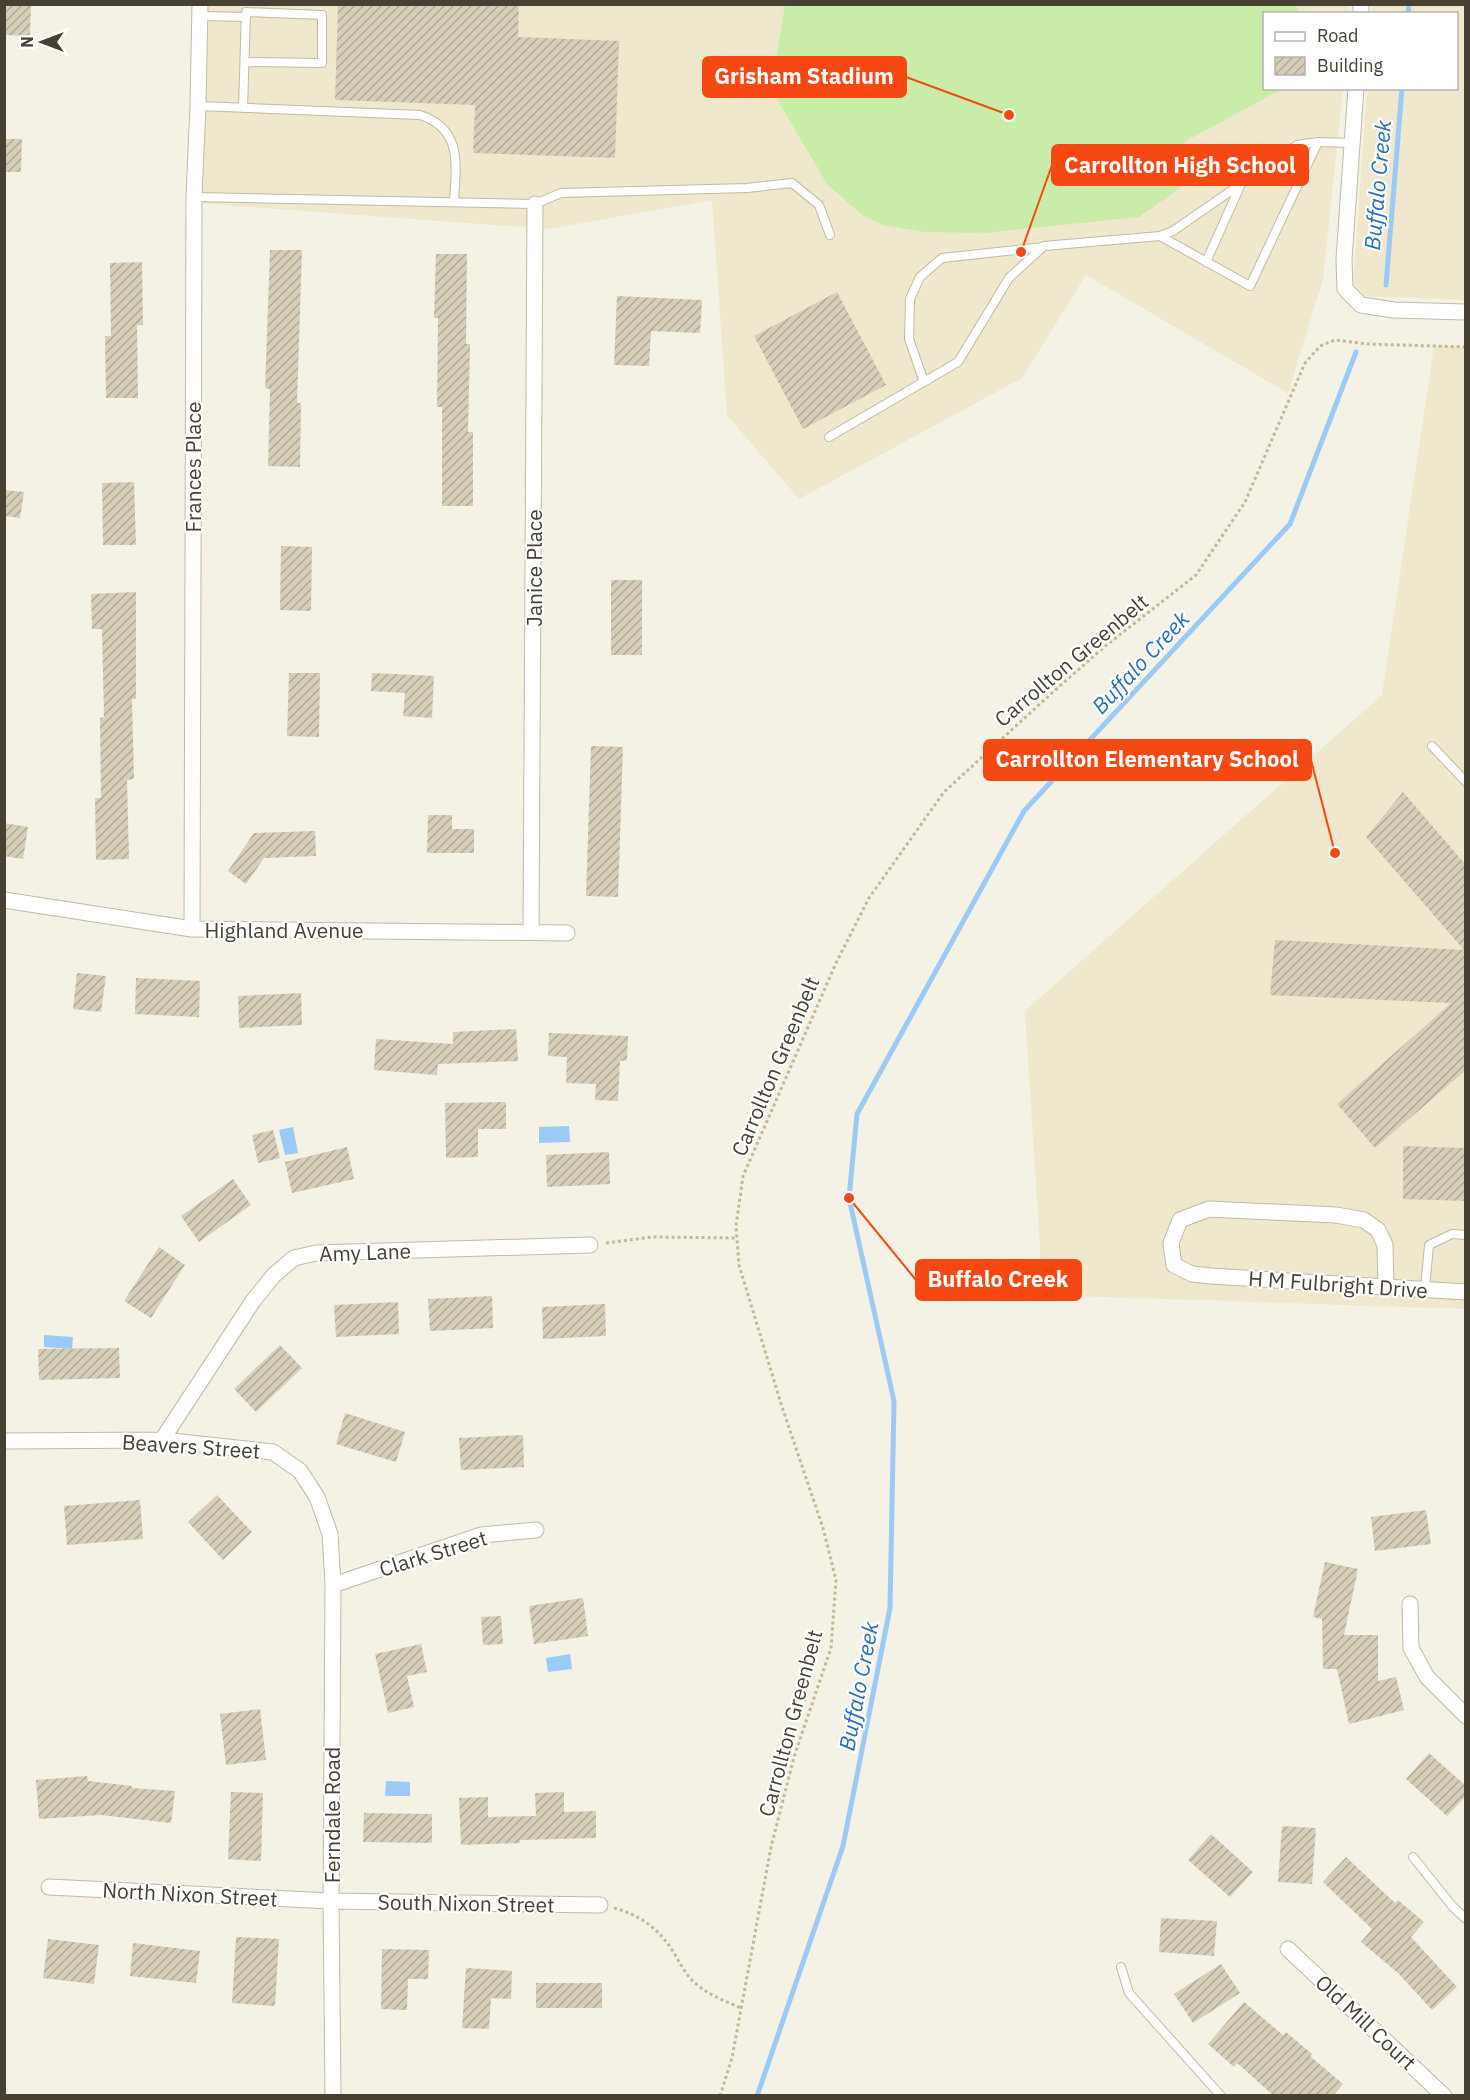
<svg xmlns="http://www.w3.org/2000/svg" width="1470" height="2100" font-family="'IBM Plex Sans',sans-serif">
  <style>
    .education { fill: #efe8cd }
    .grass { fill: #c9eda9 }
    .water { fill: #9bcaf7 }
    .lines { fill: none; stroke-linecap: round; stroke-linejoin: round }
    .stream { stroke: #9bcaf7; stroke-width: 5 }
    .building { fill: url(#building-hatch) }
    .service-casing { stroke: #c0baa6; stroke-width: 10 }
    .minor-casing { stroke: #c0baa6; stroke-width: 17 }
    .path { stroke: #c4b796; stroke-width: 3; stroke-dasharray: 3 3; stroke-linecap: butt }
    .service { stroke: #fff; stroke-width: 8 }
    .minor { stroke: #fff; stroke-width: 15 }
    .labels { text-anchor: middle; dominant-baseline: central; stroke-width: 4.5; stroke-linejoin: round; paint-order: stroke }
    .street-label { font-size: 21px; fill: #474134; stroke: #fff }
    .water-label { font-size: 22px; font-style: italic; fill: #236fbd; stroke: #fff }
    .leader { fill: none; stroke: #f64813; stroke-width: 2 }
    .callout-dot { fill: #f64813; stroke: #fff; stroke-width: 2 }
    .callout { fill: #f64813; stroke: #f64813; stroke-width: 2 }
    .callout-label { font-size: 22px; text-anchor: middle; font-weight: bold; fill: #fff }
  </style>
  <defs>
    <pattern id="building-hatch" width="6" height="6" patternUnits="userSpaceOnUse" patternTransform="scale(1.5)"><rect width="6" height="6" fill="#d7ceb9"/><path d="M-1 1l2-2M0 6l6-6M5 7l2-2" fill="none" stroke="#b0a997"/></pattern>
  </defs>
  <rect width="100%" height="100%" fill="#f4f1e5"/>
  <path class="education" d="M 199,5 L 1349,5 L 1348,13 L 1264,14 L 1264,88 L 1343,89 L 1323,279 L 1288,393 L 1086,275 L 1022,378 L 799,499 L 727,415 L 712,200 L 549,229 L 195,203 Z
    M 1372,5 L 1465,5 L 1465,300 L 1364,296 L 1353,282 L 1367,89 L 1456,88 L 1456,14 L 1372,13 Z
    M 1434,346 L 1465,347 L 1465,1309 L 1043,1295 L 1025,1011 L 1382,695 Z"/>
  <path class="grass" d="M 1295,4 L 1301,13 L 1264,14 L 1264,88 L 1282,89 L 1184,142 L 1201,173 L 1139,217 L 985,233 L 925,232 L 882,225 L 861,214 L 827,184 L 771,89 L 785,5 Z"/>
  <path class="water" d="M 569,1126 L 570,1142 L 539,1143 L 539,1127 Z
    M 293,1127 L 298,1153 L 285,1155 L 279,1130 Z
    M 44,1335 L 73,1337 L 72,1349 L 44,1347 Z
    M 570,1654 L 572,1669 L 548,1672 L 546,1658 Z
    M 386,1781 L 410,1782 L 410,1796 L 385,1796 Z"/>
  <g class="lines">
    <path class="stream" d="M 1408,14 L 1409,4
      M 1386,285 L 1402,88
      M 757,2096 L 843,1846 L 890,1608 L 894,1401 L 849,1198 L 857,1114 L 1024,811 L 1290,524 L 1356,352"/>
  </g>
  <path class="building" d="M 4,4 L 31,4 L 30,36 L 4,35 Z
    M 338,4 L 519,4 L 518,37 L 619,41 L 615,158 L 473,153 L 475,105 L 335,100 Z
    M 4,139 L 22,139 L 21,172 L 4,172 Z
    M 270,250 L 302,250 L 297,403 L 301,403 L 300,467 L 268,466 L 270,389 L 265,388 Z
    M 436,254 L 467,254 L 466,344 L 470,344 L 468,432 L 473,432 L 473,506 L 442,506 L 442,407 L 437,407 L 438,318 L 434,318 Z
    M 142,262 L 143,325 L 137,325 L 138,398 L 106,398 L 105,336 L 111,336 L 110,263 Z
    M 837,292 L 886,385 L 803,429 L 754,336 Z
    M 617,296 L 702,300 L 700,333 L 651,331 L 649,366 L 614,365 Z
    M 134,482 L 136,545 L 103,545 L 102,483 Z
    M 4,490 L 24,492 L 20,518 L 4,516 Z
    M 281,546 L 312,547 L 311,611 L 280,610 Z
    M 611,580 L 642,580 L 642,655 L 611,655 Z
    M 136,592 L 136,699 L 132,699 L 134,779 L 127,780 L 129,859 L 96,860 L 95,798 L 101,798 L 100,718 L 104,717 L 102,629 L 92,629 L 91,594 Z
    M 289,673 L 320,673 L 319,737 L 287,736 Z
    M 372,673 L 434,676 L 432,718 L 403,716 L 405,693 L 371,691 Z
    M 591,746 L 623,747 L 618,897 L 586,896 Z
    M 1403,792 L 1466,865 L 1466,1070 L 1375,1148 L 1337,1104 L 1451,1003 L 1270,995 L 1275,940 L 1464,950 L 1366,837 Z
    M 428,815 L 452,815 L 452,829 L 474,829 L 474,853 L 427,853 Z
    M 4,823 L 28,827 L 23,859 L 4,856 Z
    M 315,831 L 316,856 L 264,858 L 246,884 L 228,871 L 254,833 Z
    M 77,973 L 106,976 L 101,1012 L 73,1009 Z
    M 136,978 L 200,981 L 199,1017 L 135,1014 Z
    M 301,993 L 302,1025 L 239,1028 L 238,996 Z
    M 516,1029 L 518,1061 L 438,1064 L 437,1075 L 374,1070 L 376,1039 L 453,1044 L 453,1032 Z
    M 549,1033 L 628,1036 L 627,1060 L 620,1061 L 618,1101 L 595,1100 L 596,1084 L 566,1083 L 567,1057 L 548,1056 Z
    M 506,1102 L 506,1129 L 478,1129 L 478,1157 L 446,1158 L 445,1103 Z
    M 273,1130 L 280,1158 L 258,1163 L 252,1135 Z
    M 1403,1146 L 1466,1148 L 1466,1201 L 1403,1199 Z
    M 347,1147 L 354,1179 L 292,1193 L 285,1162 Z
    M 609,1152 L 610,1184 L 547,1187 L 546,1155 Z
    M 233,1179 L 251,1205 L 199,1242 L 181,1216 Z
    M 159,1247 L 185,1265 L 151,1318 L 124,1301 Z
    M 492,1296 L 493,1328 L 430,1331 L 428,1299 Z
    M 398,1302 L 399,1334 L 336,1337 L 334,1305 Z
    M 605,1304 L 606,1336 L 543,1339 L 542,1307 Z
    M 280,1345 L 302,1368 L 256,1412 L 234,1389 Z
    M 119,1348 L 120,1378 L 39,1380 L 38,1349 Z
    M 345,1413 L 405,1432 L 396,1462 L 336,1444 Z
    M 523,1435 L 524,1467 L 461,1470 L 459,1438 Z
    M 217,1495 L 252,1532 L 223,1560 L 188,1522 Z
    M 140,1500 L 143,1539 L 67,1545 L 64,1506 Z
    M 1426,1510 L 1431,1544 L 1375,1551 L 1371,1517 Z
    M 1325,1562 L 1358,1569 L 1344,1635 L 1378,1635 L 1378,1681 L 1396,1677 L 1404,1710 L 1349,1724 L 1337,1669 L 1323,1669 L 1322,1619 L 1313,1617 Z
    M 583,1598 L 588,1636 L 534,1644 L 529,1606 Z
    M 501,1616 L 503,1644 L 483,1645 L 481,1617 Z
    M 421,1644 L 427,1672 L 407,1676 L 414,1707 L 388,1713 L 375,1654 Z
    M 260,1709 L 266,1760 L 226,1765 L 220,1714 Z
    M 1429,1753 L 1466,1786 L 1466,1796 L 1447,1816 L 1406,1779 Z
    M 87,1776 L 88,1781 L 132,1786 L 132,1788 L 175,1791 L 171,1823 L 101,1815 L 39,1819 L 36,1780 Z
    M 231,1792 L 263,1793 L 261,1861 L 228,1859 Z
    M 564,1792 L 564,1812 L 596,1811 L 596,1838 L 520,1840 L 520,1843 L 461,1845 L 459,1798 L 488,1797 L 488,1817 L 536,1816 L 535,1793 Z
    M 364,1813 L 432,1814 L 432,1843 L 363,1842 Z
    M 1282,1826 L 1316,1828 L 1312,1884 L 1278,1882 Z
    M 1211,1834 L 1253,1872 L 1230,1897 L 1188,1860 Z
    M 1346,1857 L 1395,1903 L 1398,1900 L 1424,1922 L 1411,1937 L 1457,1987 L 1432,2010 L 1398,1973 L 1361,1942 L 1372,1929 L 1323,1882 Z
    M 1161,1918 L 1217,1921 L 1214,1956 L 1159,1952 Z
    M 236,1937 L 279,1939 L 275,2006 L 232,2003 Z
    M 48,1939 L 99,1945 L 94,1984 L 43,1978 Z
    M 133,1943 L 200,1951 L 196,1983 L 130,1976 Z
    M 382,1949 L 429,1950 L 428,1979 L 408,1979 L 407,2010 L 381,2009 Z
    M 1221,1964 L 1240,1993 L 1193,2023 L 1174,1994 Z
    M 466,1968 L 512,1971 L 511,1999 L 491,1998 L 489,2029 L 462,2028 Z
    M 536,1983 L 602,1983 L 602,2008 L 536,2008 Z
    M 1244,2002 L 1283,2035 L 1286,2032 L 1312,2054 L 1310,2056 L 1343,2084 L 1333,2096 L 1274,2096 L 1237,2063 L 1234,2067 L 1208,2044 Z"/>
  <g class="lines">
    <g class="service-casing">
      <path id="service" d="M 200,16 L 246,17
        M 198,106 L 420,115 C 463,129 456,165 454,202
        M 243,108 L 246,12 L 322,15 L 322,63 L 245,62
        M 194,197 L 535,204 L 561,193 L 747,188 L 792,183 L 819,205 L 830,235
        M 1160,236 L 1173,231 L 1297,145 L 1318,142
        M 1206,262 L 1241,184
        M 924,382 L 909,339 L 910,299 L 920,277 L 942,258 L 1043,247
        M 829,437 L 958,362 L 1009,278 L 1044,246 L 1160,236 L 1250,286 L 1318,142 L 1352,143
        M 1432,746 L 1466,782
        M 1425,1289 L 1429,1245 L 1452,1234 L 1466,1235
        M 1413,1857 L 1453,1907 L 1466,1919
        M 1121,1967 L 1129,1993 L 1221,2096"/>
    </g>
    <g class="minor-casing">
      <path id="minor" d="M 1361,14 L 1361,4
        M 1356,88 L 1344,259 L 1345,289 L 1361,305 L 1394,310 L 1466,312
        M 4,900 L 192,929 L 567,933
        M 192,929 L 194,197 L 198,106 L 200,4
        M 531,932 L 535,204
        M 1386,1287 L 1385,1245 L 1378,1230 L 1364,1220 L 1336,1215 L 1209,1209 L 1180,1220 L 1171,1243 L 1174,1265 L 1192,1274 L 1211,1276 L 1466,1292
        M 162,1440 L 253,1301 L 274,1275 L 294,1258 L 316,1253 L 590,1245
        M 4,1441 L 162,1440 L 273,1452 L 300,1471 L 317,1497 L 330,1534 L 333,1585 L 331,1901 L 333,2096
        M 333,1585 L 481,1535 L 536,1530
        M 1410,1604 L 1411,1648 L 1427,1677 L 1466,1716
        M 49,1887 L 331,1901 L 600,1905
        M 1288,1949 L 1444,2096"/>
    </g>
    <path class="path" d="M 606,1243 L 652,1237 L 737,1238
      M 614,1908 C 633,1913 651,1923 664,1939 C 674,1950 680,1966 690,1978 C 703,1993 723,2000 741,2008
      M 720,2096 L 732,2058 L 771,1847 L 794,1757 L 831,1648 L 836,1580 L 823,1528 L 782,1407 L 739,1265 L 736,1226 L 743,1176 L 836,963 L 869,898 L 944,792 L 1053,692 L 1103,648 L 1196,575 L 1245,502 L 1305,363 L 1320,346 L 1335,340 L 1367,344 L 1466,347"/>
    <use href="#service" class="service"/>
    <use href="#minor" class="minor"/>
  </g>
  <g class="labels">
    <g class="street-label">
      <text transform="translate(193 467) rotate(-90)">Frances Place</text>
      <text transform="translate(534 568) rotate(-90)">Janice Place</text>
      <text transform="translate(1071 660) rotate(-40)">Carrollton Greenbelt</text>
      <text x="284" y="930">Highland Avenue</text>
      <text transform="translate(775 1066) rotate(-67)">Carrollton Greenbelt</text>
      <text transform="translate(365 1252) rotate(-2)">Amy Lane</text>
      <text transform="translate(1338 1284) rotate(4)">H M Fulbright Drive</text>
      <text transform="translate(191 1446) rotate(4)">Beavers Street</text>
      <text transform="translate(433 1553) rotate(-17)">Clark Street</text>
      <text transform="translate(790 1723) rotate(-75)">Carrollton Greenbelt</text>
      <text transform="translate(332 1815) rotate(-90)">Ferndale Road</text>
      <text transform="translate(190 1894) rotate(3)">North Nixon Street</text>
      <text transform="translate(466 1903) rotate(1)">South Nixon Street</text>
      <text transform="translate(1366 2022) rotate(43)">Old Mill Court</text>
    </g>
    <g class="water-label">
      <text transform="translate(1377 185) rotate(-85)">Buffalo Creek</text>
      <text transform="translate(1140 662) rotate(-47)">Buffalo Creek</text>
      <text transform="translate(858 1686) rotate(-79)">Buffalo Creek</text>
    </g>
  </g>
  <path class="leader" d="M1009 115L906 77M1021 252L1052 165M1335 853L1311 760M849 1198L916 1280"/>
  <g class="callout-dot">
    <circle cx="1009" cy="115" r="6"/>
    <circle cx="1021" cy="252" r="6"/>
    <circle cx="1335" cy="853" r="6"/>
    <circle cx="849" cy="1198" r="6"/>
  </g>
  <g class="callout">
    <rect x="703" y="57" width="203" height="40" rx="6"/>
    <rect x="1052" y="145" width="256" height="40" rx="6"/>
    <rect x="984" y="740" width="327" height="40" rx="6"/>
    <rect x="916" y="1260" width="165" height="40" rx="6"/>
  </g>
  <g class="callout-label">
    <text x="804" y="84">Grisham Stadium</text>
    <text x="1180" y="173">Carrollton High School</text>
    <text x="1147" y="767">Carrollton Elementary School</text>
    <text x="998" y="1287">Buffalo Creek</text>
  </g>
  <rect width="1470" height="2100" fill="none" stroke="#474134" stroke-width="12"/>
  <rect x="1263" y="12" width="195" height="78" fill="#ffffff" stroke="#b5b3ae" stroke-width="1.5"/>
  <rect x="1275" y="32" width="30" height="9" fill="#ffffff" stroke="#b5b3ae" stroke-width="1.5"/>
  <text x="1317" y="42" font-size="18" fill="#474134">Road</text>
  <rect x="1275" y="57" width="30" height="18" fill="url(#building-hatch)" stroke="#b5b3ae" stroke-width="1.5"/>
  <text x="1317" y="72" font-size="18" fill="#474134">Building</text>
  <g transform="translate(42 42) rotate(270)" stroke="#ffffff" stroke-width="4.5" paint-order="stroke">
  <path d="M0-4.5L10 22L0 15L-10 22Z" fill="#474134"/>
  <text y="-9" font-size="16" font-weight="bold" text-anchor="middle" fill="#474134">N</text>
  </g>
</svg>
